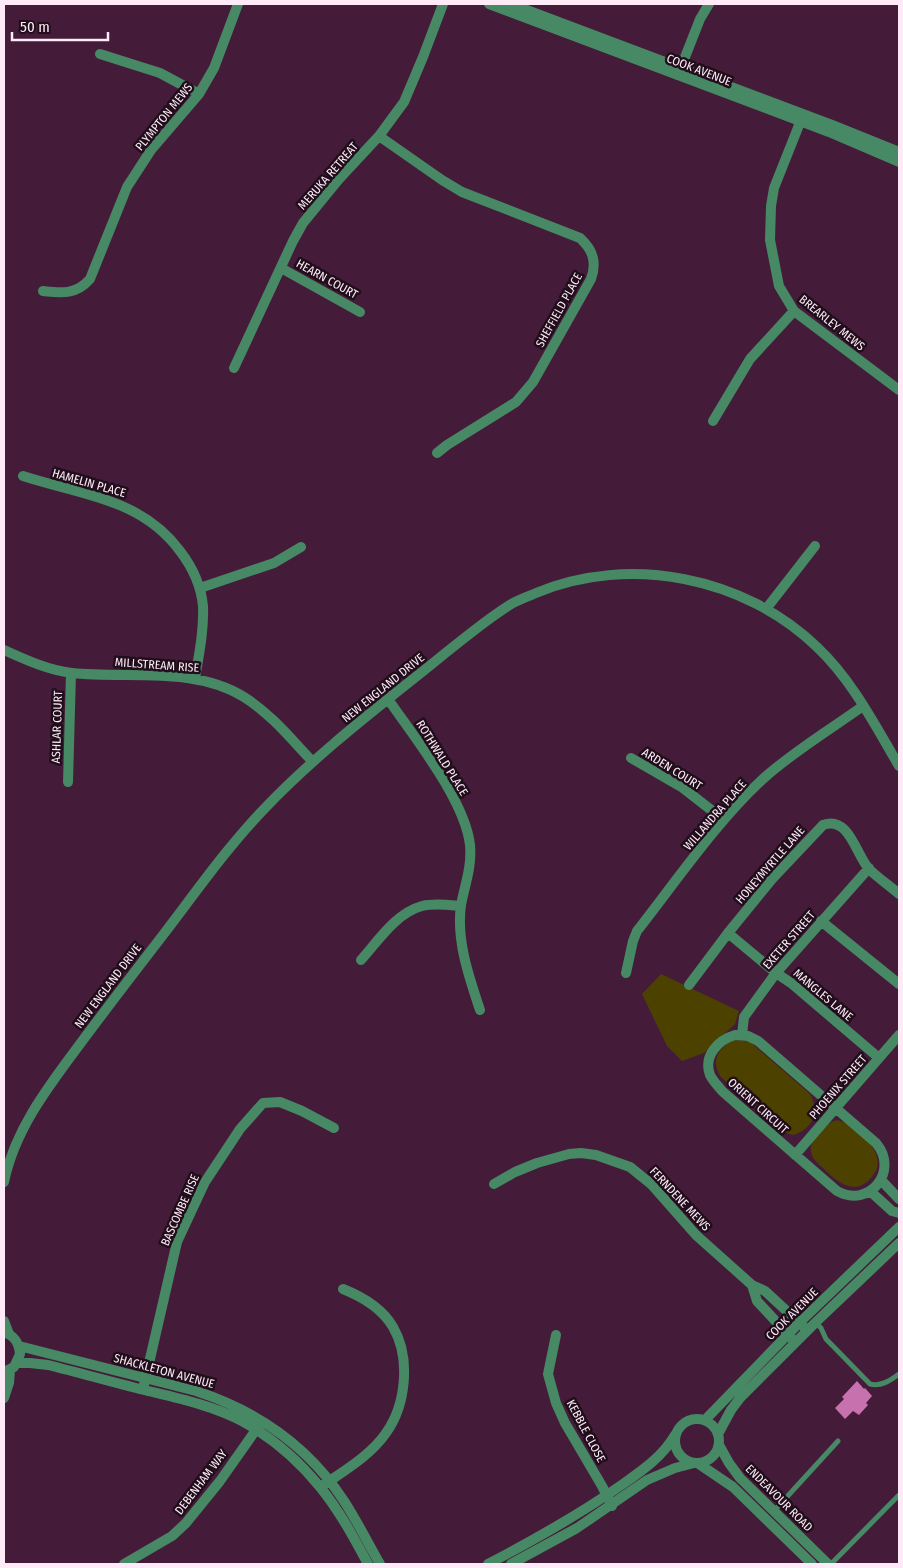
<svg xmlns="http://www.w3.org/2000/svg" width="903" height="1568" font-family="'Fira Sans Condensed',sans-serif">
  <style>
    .green { fill: #4d4100 }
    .building { fill: #c771af }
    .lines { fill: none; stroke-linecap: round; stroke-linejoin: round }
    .service { stroke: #478865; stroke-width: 5 }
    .minor { stroke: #478865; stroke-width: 10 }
    .tertiary { stroke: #478865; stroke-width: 10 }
    .labels { text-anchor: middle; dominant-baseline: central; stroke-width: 5; stroke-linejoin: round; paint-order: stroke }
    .street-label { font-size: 12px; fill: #ffeaf8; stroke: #200e1b }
  </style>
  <rect width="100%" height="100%" fill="#441c3a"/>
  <path class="green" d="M 661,974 L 739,1011 L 735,1024 L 704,1053 L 682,1061 L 667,1046 L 642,994 Z
    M 732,1040 L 749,1041 L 810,1094 C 820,1111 813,1129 793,1135 L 780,1131 L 721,1077 C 710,1061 718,1050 732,1040 Z
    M 837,1120 C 847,1122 852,1127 860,1133 C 873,1145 886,1162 871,1178 C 855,1196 839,1183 826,1171 C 818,1163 809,1158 811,1146 C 812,1140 816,1137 819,1133 C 825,1127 829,1122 837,1120 Z"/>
  <path class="building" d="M 857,1381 L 864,1389 L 865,1388 L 872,1396 L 866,1403 L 868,1405 L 859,1415 L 853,1411 L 845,1419 L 835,1408 L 844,1399 L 842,1397 Z"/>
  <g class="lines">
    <path class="service" d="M 816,1323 L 821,1328 L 826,1339 L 870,1384 C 881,1387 891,1380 899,1374
      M 774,1511 L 838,1441
      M 831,1564 L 899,1495"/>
    <path class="minor" d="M 100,54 L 160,73 L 199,94
      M 678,75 L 700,19 L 709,4
      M 803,115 L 774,188 L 771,206 L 770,240 L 779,286 L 794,311 L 899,390
      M 379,136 L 442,180 L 462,192 L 580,238 C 593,250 597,262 591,279 L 533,382 L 516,402 L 447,445 L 437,453
      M 281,268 L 360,312
      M 43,291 C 62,293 76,295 90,279 L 127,187 L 151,150 L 199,94 L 214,68 L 238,4
      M 234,368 L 293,241 L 303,223 L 339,179 L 379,136 L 404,102 L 423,57 L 443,4
      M 713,421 L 750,359 L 794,311
      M 23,476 C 81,495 141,498 180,551 C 193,568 201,585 203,606 C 204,630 199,655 195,678
      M 200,588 L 274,563 L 301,547
      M 766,609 L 815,546
      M 4,650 C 26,660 48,670 72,673 C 128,679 195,666 244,697 C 271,714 291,739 313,762
      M 388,699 C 414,737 465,800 470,845 C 472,867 465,884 461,905 C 456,940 469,977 480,1010
      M 631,758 L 683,788 L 724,820
      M 68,782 L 71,673
      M 821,921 L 899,984
      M 728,933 L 776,973 L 791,983 L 879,1058
      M 361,960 C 378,941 396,913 422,906 C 435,903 448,905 461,906
      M 626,973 L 633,941 L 637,931 C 677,880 717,821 764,778 C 794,751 831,729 863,706
      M 689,985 L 728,933 L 772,879 L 823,825 C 849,815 856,855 869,869 C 878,878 890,886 899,894
      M 735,1035 L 748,1036 L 758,1041 L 876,1143 C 900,1171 869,1209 837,1191 L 722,1091 C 718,1086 713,1081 710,1075 C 703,1056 718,1040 735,1035 Z
      M 742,1035 L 744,1017 L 776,973 L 869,868
      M 795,1155 L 899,1035
      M 881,1180 L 899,1199
      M 4,1182 C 15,1128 51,1083 83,1040 C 109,1005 136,970 163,935 C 196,892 228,846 266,807 C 309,762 359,722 408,683 C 436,661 463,638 492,617 C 499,612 506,607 513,603 C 520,599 529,596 536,593 C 629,554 745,577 817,647 C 852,680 875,725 899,766
      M 494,1184 L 515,1172 L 537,1163 L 569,1154 L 581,1153 L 596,1155 L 630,1167 L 651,1184 L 696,1235 L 752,1285 L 765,1291 L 805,1328
      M 870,1191 L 892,1211 L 899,1213
      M 752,1285 L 757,1301 L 794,1341
      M 4,1321 L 9,1334
      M 556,1335 L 548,1374 L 556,1403 L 565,1423 L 602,1486 L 612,1506
      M 143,1389 L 177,1242 L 205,1182 L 240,1129 L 263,1103 L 280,1102 L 302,1111 L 334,1128
      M 322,1486 C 344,1471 371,1455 386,1433 C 406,1405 411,1358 393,1327 C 382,1308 363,1297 343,1289
      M 124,1564 L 172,1536 L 186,1523 L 220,1481 L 260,1424"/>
    <path class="tertiary" d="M 489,4 L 829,132 L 899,162
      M 511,4 L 832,125 L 899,152
      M 4,1332 C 15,1336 19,1343 20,1354 L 14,1367 L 4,1372
      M 19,1346 L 196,1391 C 257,1411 309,1447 344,1501 C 357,1521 368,1543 380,1564
      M 17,1363 L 30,1363 L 48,1365 C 80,1373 112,1382 144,1390 C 177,1398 211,1405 242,1421 C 271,1437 299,1461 320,1487 C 339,1510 354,1538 368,1564
      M 4,1398 L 9,1383 L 10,1370
      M675 1441a22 22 0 1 1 44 0a22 22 0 1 1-44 0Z
      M 705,1420 L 799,1323 L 899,1227
      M 718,1434 L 731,1410 L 740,1398 L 816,1322 L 899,1243
      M 719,1445 L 729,1463 L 740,1478 L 828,1564
      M 699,1464 L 733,1487 L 812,1564
      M 488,1564 C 534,1540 580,1514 623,1484 C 643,1470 663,1456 675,1435
      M 511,1564 L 577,1528 L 647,1480 L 675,1468 L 694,1463"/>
  </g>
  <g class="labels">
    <g class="street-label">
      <text transform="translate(699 70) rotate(21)">COOK AVENUE</text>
      <text transform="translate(164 117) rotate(-51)">PLYMPTON MEWS</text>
      <text transform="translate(328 176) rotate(-49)">MERUKA RETREAT</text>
      <text transform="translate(327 279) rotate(29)">HEARN COURT</text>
      <text transform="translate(559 310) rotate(-61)">SHEFFIELD PLACE</text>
      <text transform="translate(832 323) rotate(39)">BREARLEY MEWS</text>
      <text transform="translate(89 483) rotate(16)">HAMELIN PLACE</text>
      <text transform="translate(157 665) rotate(4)">MILLSTREAM RISE</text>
      <text transform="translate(383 688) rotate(-39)">NEW ENGLAND DRIVE</text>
      <text transform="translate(57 727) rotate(-88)">ASHLAR COURT</text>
      <text transform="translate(442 758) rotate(58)">ROTHWALD PLACE</text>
      <text transform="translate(672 769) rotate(32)">ARDEN COURT</text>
      <text transform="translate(715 815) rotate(-49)">WILLANDRA PLACE</text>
      <text transform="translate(770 865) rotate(-49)">HONEYMYRTLE LANE</text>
      <text transform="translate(789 940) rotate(-49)">EXETER STREET</text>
      <text transform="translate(108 986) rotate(-53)">NEW ENGLAND DRIVE</text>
      <text transform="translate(823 995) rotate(40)">MANGLES LANE</text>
      <text transform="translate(838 1087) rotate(-49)">PHOENIX STREET</text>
      <text transform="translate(758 1106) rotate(42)">ORIENT CIRCUIT</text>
      <text transform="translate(680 1199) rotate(47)">FERNDENE MEWS</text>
      <text transform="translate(180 1210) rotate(-66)">BASCOMBE RISE</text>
      <text transform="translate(792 1314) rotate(-45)">COOK AVENUE</text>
      <text transform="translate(164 1371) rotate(15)">SHACKLETON AVENUE</text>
      <text transform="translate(586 1431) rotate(62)">KEBBLE CLOSE</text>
      <text transform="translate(201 1482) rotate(-53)">DEBENHAM WAY</text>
      <text transform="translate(779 1498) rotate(45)">ENDEAVOUR ROAD</text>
    </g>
  </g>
  <rect width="903" height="1568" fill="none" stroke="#ffeaf8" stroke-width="10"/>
  <path d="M12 32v8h96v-8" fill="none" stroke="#ffeaf8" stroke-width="2.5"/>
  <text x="20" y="32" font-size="15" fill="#ffeaf8" stroke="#200e1b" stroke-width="4" paint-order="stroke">50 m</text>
</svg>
